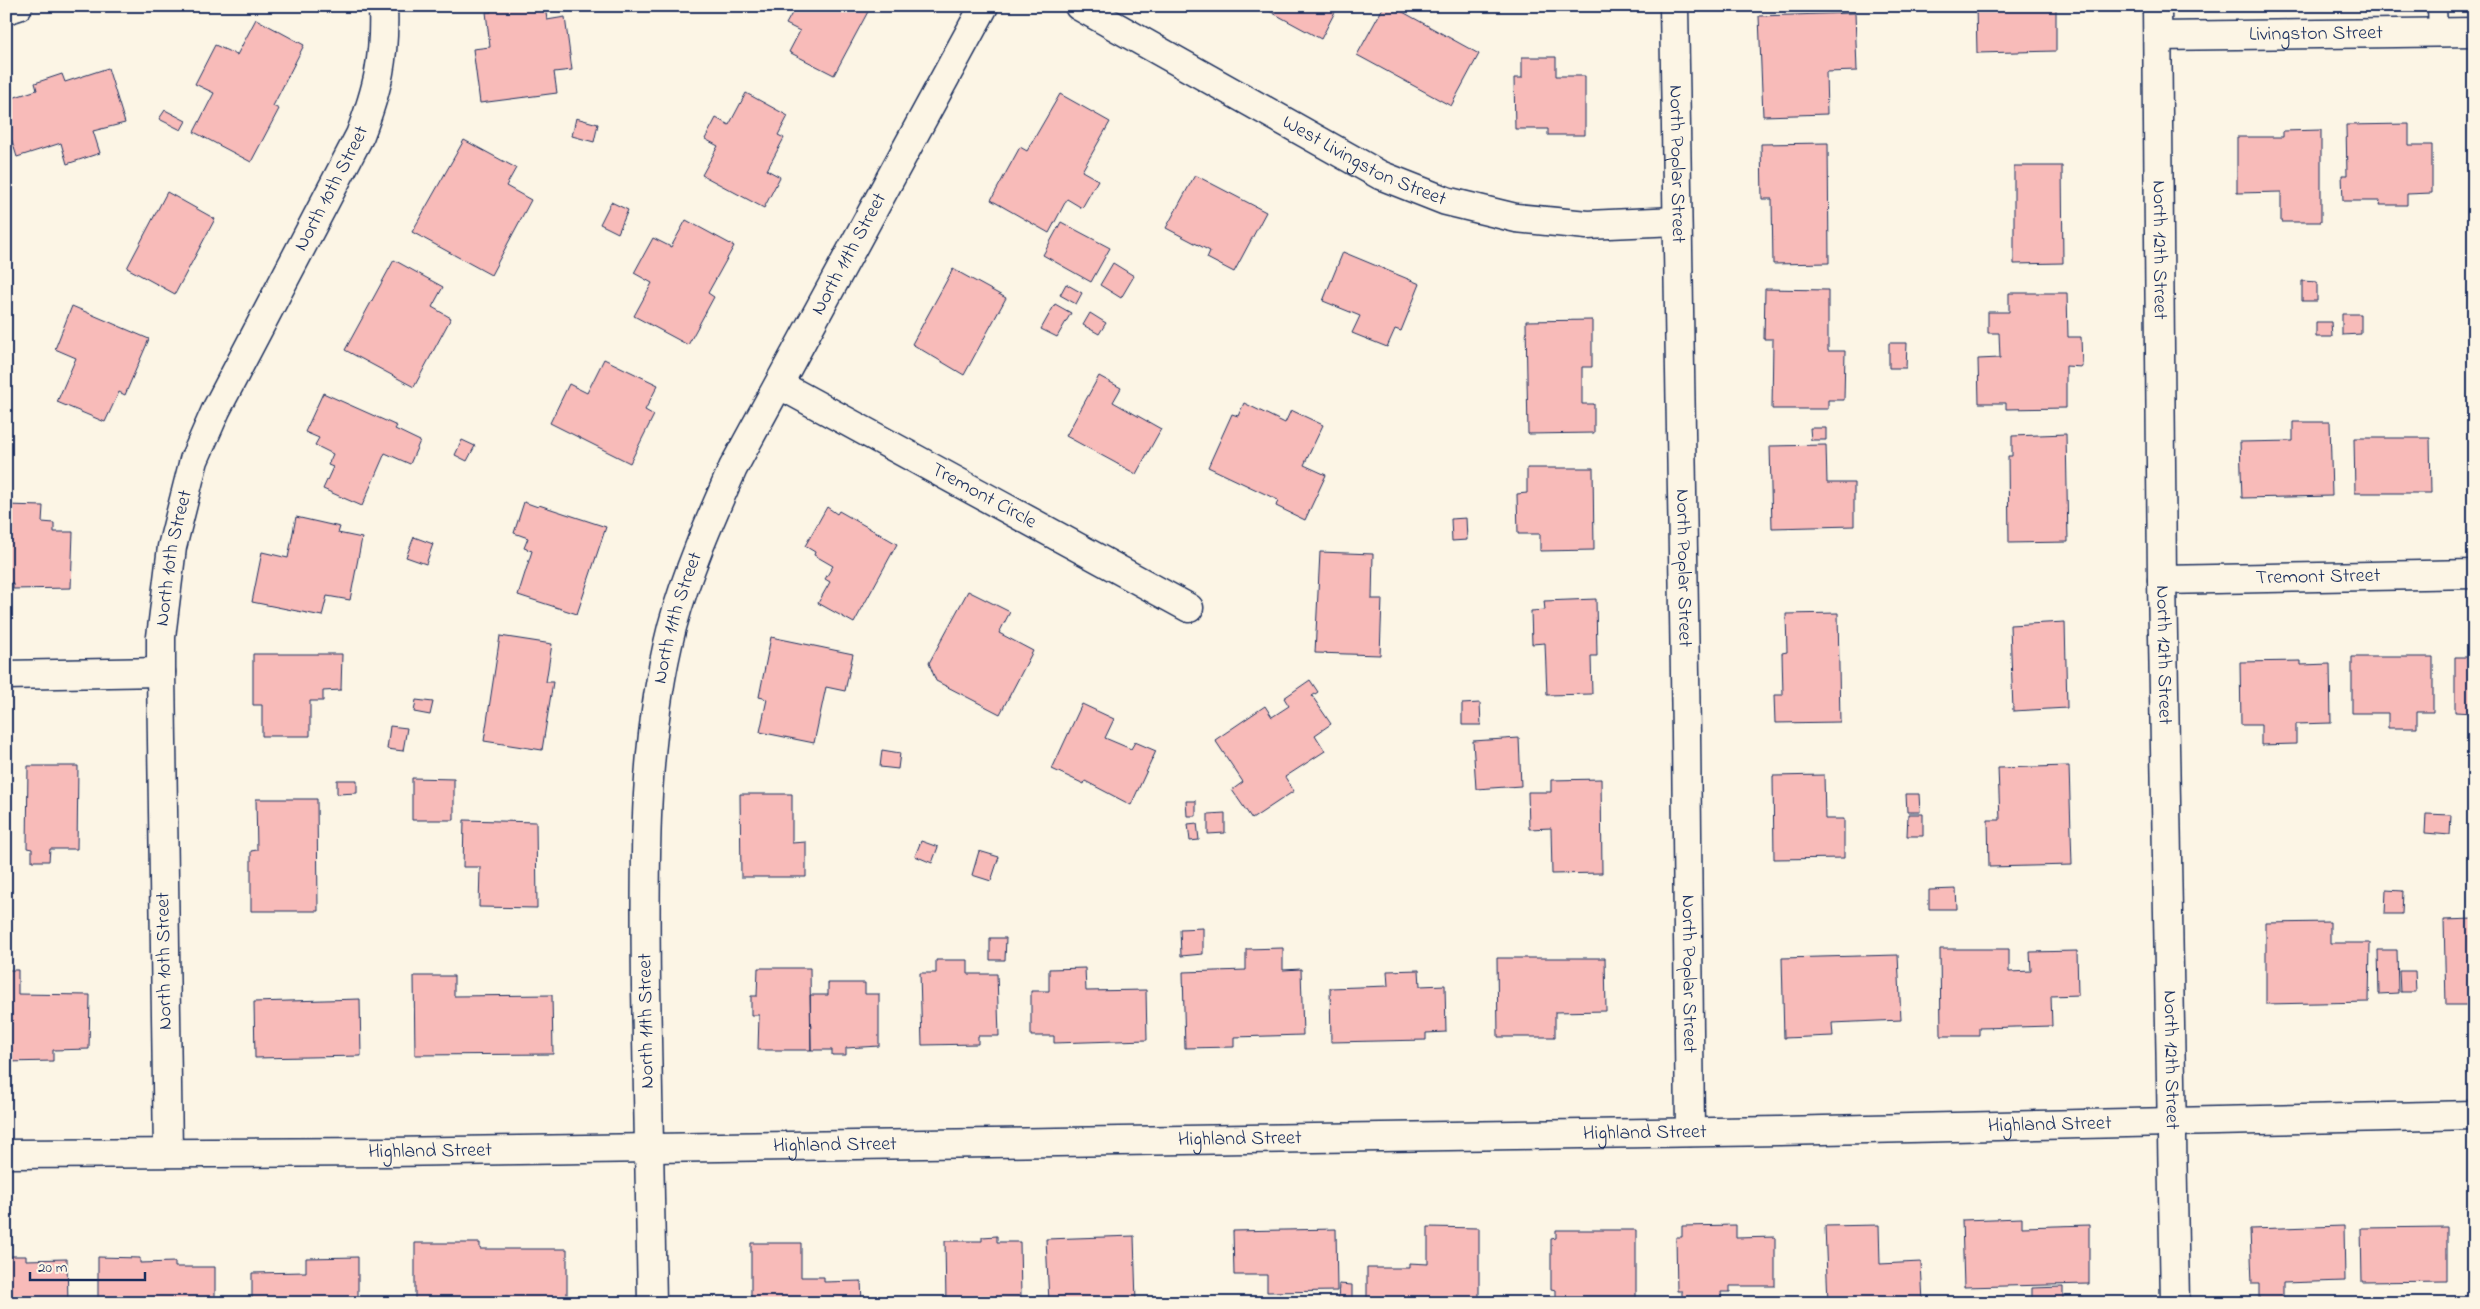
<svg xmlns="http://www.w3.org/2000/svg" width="2480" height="1309" font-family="'Indie Flower',sans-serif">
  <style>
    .building { fill: #f8bbb9; stroke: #1b2f5e }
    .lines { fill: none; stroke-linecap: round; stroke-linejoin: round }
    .service-casing { stroke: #1b2f5e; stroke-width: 21 }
    .minor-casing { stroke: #1b2f5e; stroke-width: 31 }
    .service { stroke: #fcf5e5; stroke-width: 18 }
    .minor { stroke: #fcf5e5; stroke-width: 28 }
    .labels { text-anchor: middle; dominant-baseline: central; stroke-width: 4; stroke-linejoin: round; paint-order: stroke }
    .street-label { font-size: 20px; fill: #1b2f5e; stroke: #fcf5e5 }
  </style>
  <rect width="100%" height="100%" fill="#fcf5e5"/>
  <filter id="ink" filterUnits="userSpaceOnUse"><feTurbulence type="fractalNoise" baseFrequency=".02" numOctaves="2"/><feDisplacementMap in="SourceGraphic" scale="10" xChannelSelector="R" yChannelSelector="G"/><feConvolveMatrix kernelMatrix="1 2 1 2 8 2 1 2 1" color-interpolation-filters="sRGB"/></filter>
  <g filter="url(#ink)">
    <path class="building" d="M 490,6 L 545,6 L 547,20 L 565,17 L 572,70 L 554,72 L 557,93 L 480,103 L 473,49 L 490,47 L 486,12 L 491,12 Z
      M 796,6 L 871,6 L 834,75 L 789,52 L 800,31 L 786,24 Z
      M 1260,6 L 1338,6 L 1321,39 Z
      M 1384,6 L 1392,6 L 1479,54 L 1451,106 L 1357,55 Z
      M 1976,6 L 2056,6 L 2056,51 L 1977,53 Z
      M 1855,13 L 1857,71 L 1826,72 L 1827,114 L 1763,116 L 1759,16 Z
      M 256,19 L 304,45 L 273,106 L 279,109 L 251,162 L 194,132 L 214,93 L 195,84 L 215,45 L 237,55 Z
      M 1522,57 L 1556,57 L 1556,76 L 1585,76 L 1585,135 L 1548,135 L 1548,129 L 1515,129 L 1514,78 L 1522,78 Z
      M 108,68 L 125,123 L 93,131 L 100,153 L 67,164 L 61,143 L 17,157 L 6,122 L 6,100 L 37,90 L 35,83 L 62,74 L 65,82 Z
      M 746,93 L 788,116 L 778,135 L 784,138 L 767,170 L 780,177 L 764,208 L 702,175 L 718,146 L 705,139 L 716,118 L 729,125 Z
      M 1060,94 L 1110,122 L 1082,171 L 1098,180 L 1082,208 L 1067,199 L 1049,233 L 991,200 L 1020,147 L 1027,151 Z
      M 165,110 L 186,121 L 181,130 L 159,119 Z
      M 576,118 L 598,124 L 594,142 L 572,136 Z
      M 2409,124 L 2409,145 L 2432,145 L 2432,193 L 2407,194 L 2407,205 L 2379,205 L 2380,201 L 2343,201 L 2342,175 L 2347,175 L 2346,125 Z
      M 2470,124 L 2474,124 L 2474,196 L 2472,197 Z
      M 2321,130 L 2321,222 L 2281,222 L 2281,192 L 2237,193 L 2237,137 L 2283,137 L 2283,131 Z
      M 464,140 L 516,168 L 506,186 L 531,200 L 491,275 L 412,232 Z
      M 1828,143 L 1829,263 L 1773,264 L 1772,199 L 1762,199 L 1761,144 Z
      M 2014,166 L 2062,166 L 2063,263 L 2014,264 Z
      M 1195,175 L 1266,212 L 1234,272 L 1207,258 L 1210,251 L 1166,228 Z
      M 167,192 L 215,219 L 175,294 L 127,268 Z
      M 611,202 L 628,210 L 618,233 L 600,224 Z
      M 686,220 L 734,246 L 708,293 L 714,297 L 688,345 L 634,316 L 652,283 L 634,273 L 653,238 L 671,247 Z
      M 1061,222 L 1110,248 L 1091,282 L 1043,255 Z
      M 1343,252 L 1420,284 L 1401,331 L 1395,329 L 1387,347 L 1352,333 L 1360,316 L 1323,301 Z
      M 394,260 L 443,287 L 432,307 L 451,318 L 414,387 L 345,350 Z
      M 1113,263 L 1134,276 L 1121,298 L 1100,285 Z
      M 953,269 L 1006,298 L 964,375 L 912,344 Z
      M 2302,281 L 2317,282 L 2317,301 L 2302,301 Z
      M 1066,284 L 1082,293 L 1076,304 L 1060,295 Z
      M 1765,289 L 1828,290 L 1828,351 L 1845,351 L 1844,400 L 1828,400 L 1828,409 L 1772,409 L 1773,339 L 1764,339 Z
      M 2009,293 L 2067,293 L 2068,337 L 2081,337 L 2082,367 L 2066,366 L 2066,408 L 2006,409 L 2006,403 L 1979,403 L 1978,359 L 2000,358 L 1999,333 L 1988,333 L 1988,312 L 2009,312 Z
      M 1055,304 L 1071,313 L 1057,337 L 1041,329 Z
      M 72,306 L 149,339 L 125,395 L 119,392 L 105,422 L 57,402 L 76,358 L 55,349 Z
      M 1090,313 L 1106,323 L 1099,334 L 1083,325 Z
      M 2342,314 L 2361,314 L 2361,334 L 2342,335 Z
      M 1592,320 L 1592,367 L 1582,367 L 1582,404 L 1594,404 L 1594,433 L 1528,434 L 1526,321 Z
      M 2316,322 L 2331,322 L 2332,337 L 2316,337 Z
      M 1889,343 L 1907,343 L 1906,368 L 1889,368 Z
      M 604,359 L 658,385 L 645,410 L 654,415 L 630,463 L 550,423 L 569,384 L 587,393 Z
      M 1099,376 L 1121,388 L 1113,402 L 1161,429 L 1136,474 L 1066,436 Z
      M 323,393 L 397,426 L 395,429 L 420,441 L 410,464 L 385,453 L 362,506 L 323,489 L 333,467 L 328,465 L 333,454 L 315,445 L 319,438 L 305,432 Z
      M 1244,403 L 1285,423 L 1291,410 L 1323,425 L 1304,465 L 1326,475 L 1305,520 L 1276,506 L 1278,500 L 1208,467 L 1232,414 L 1238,416 Z
      M 2293,422 L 2330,422 L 2332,496 L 2242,498 L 2240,442 L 2293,441 Z
      M 1810,428 L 1826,428 L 1826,440 L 1811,440 Z
      M 2066,434 L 2068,542 L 2009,543 L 2008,456 L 2012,456 L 2012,436 Z
      M 2354,438 L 2430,438 L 2431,493 L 2355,493 Z
      M 462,440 L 475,446 L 467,461 L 455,455 Z
      M 1826,445 L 1827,483 L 1854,483 L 1854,526 L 1772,528 L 1770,446 Z
      M 1527,468 L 1593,468 L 1594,550 L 1540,551 L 1540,534 L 1518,534 L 1517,494 L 1527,493 Z
      M 524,502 L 538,507 L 539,505 L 606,527 L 577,614 L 518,595 L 532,551 L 524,548 L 528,538 L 514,533 Z
      M 6,505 L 43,506 L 42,522 L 54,523 L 54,532 L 73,532 L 71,588 L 13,589 L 13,583 L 6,583 Z
      M 827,507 L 837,514 L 839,511 L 897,544 L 854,623 L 818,603 L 830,582 L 825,579 L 833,566 L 814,555 L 815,552 L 805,546 Z
      M 296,517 L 340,527 L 338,533 L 362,538 L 350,600 L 327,596 L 322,616 L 252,602 L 262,552 L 288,558 Z
      M 1466,518 L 1467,540 L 1452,541 L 1451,519 Z
      M 414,537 L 433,544 L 426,564 L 406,557 Z
      M 1320,552 L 1373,554 L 1372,599 L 1382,599 L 1380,655 L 1315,653 Z
      M 968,591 L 1010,612 L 999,633 L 1033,651 L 1000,714 L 936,681 L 929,663 Z
      M 1596,599 L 1597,656 L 1591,656 L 1592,694 L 1547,695 L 1545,643 L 1532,644 L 1531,611 L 1545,610 L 1544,601 Z
      M 1838,613 L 1840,722 L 1775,723 L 1774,695 L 1783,695 L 1782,653 L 1787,652 L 1786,614 Z
      M 2065,622 L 2067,708 L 2013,711 L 2010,625 Z
      M 500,636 L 552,644 L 546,682 L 553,682 L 542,750 L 484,741 Z
      M 771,637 L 853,654 L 845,691 L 826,687 L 814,743 L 760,732 L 767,699 L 759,697 Z
      M 253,654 L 342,654 L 341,690 L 323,691 L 323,701 L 310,701 L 310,736 L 262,736 L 262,705 L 253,705 Z
      M 2352,657 L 2433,657 L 2433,712 L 2417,712 L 2417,728 L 2388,728 L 2388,713 L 2352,713 Z
      M 2455,657 L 2474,657 L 2474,713 L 2455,712 Z
      M 2301,661 L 2301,665 L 2330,664 L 2331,723 L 2296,724 L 2296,744 L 2261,745 L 2261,725 L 2241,725 L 2240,662 Z
      M 1310,680 L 1318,692 L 1312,696 L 1331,724 L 1315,735 L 1325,751 L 1285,777 L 1294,791 L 1252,819 L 1232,790 L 1243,782 L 1215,740 L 1265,706 L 1272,717 L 1289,706 L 1284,698 Z
      M 416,700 L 433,702 L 430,715 L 414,712 Z
      M 1480,703 L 1481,725 L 1462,725 L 1462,704 Z
      M 1082,704 L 1114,719 L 1105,738 L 1131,749 L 1135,742 L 1156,751 L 1131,805 L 1085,781 L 1084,784 L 1052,769 Z
      M 390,726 L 407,728 L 403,751 L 387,749 Z
      M 1519,738 L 1521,786 L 1476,789 L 1473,741 Z
      M 882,750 L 900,753 L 898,769 L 880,767 Z
      M 28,766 L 78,766 L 77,849 L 50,849 L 49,861 L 32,861 L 32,849 L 27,848 Z
      M 2069,766 L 2072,865 L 1989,867 L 1988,820 L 2000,820 L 1998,768 Z
      M 1824,775 L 1825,819 L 1844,819 L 1844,858 L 1774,859 L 1773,776 Z
      M 412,778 L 454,779 L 454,820 L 412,820 Z
      M 1601,779 L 1602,873 L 1552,874 L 1551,828 L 1529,829 L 1528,792 L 1551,792 L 1551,780 Z
      M 337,780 L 357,780 L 357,793 L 337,794 Z
      M 740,794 L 792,794 L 792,843 L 806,842 L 806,877 L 741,877 Z
      M 1906,794 L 1919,794 L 1920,812 L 1907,812 Z
      M 256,799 L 317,799 L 318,911 L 251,911 L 251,851 L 257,850 Z
      M 1186,801 L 1196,801 L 1196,816 L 1187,816 Z
      M 1225,813 L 1225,833 L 1208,834 L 1208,814 Z
      M 1908,814 L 1923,814 L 1923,836 L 1907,836 Z
      M 2426,814 L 2451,815 L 2450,835 L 2425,833 Z
      M 464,820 L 536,822 L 537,908 L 479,907 L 480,867 L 463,867 Z
      M 1197,823 L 1199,840 L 1190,841 L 1188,824 Z
      M 921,841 L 938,847 L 932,863 L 915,856 Z
      M 979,851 L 999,857 L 991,881 L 972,875 Z
      M 1956,889 L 1957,909 L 1929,909 L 1929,890 Z
      M 2386,890 L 2403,891 L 2402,914 L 2385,914 Z
      M 2474,919 L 2474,1005 L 2446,1005 L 2444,920 Z
      M 2330,922 L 2330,943 L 2370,943 L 2369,1002 L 2266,1004 L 2266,923 Z
      M 1203,928 L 1203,954 L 1181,956 L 1180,929 Z
      M 990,938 L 1006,938 L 1005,960 L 990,960 Z
      M 1283,948 L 1283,970 L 1301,969 L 1303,1035 L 1234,1037 L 1234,1047 L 1185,1048 L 1183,972 L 1246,970 L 1246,949 Z
      M 1940,949 L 2009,949 L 2009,972 L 2031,971 L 2030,952 L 2077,951 L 2078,995 L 2051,996 L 2052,1026 L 1979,1028 L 1979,1036 L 1941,1036 Z
      M 2378,950 L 2397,950 L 2398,993 L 2379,994 Z
      M 1898,955 L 1901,1020 L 1832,1023 L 1833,1036 L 1784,1038 L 1782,958 Z
      M 1497,958 L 1605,958 L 1606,1011 L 1555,1012 L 1555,1037 L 1498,1037 Z
      M 936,960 L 968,960 L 968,974 L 997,974 L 999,1036 L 978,1036 L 978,1044 L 922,1045 L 920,973 L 936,973 Z
      M 758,968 L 810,968 L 811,1050 L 758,1050 L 759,1015 L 751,1015 L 751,996 L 757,996 Z
      M 1085,968 L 1086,991 L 1146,990 L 1147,1040 L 1054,1043 L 1054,1036 L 1031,1036 L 1031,991 L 1049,991 L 1049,969 Z
      M 6,970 L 18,970 L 18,994 L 90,995 L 89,1049 L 53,1050 L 53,1061 L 6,1062 Z
      M 1419,970 L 1420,986 L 1445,985 L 1446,1032 L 1426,1033 L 1426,1040 L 1331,1042 L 1330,988 L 1388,986 L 1387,971 Z
      M 2399,971 L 2415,971 L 2416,992 L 2400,992 Z
      M 414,976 L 454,976 L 454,996 L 552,995 L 553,1054 L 415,1055 Z
      M 828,983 L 865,983 L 865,994 L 879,994 L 879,1046 L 846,1048 L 846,1055 L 832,1055 L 832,1050 L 811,1050 L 810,995 L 828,995 Z
      M 360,999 L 361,1056 L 255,1058 L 254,1002 Z
      M 2022,1218 L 2022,1227 L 2089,1225 L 2089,1284 L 1964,1287 L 1962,1220 Z
      M 1736,1225 L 1736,1238 L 1775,1237 L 1775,1286 L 1730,1286 L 1730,1292 L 1721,1292 L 1722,1303 L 1682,1303 L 1682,1291 L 1677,1291 L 1676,1237 L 1682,1237 L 1682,1226 Z
      M 1879,1225 L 1880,1264 L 1921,1262 L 1923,1303 L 1828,1303 L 1825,1226 Z
      M 2344,1226 L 2345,1281 L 2283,1283 L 2283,1300 L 2259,1300 L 2259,1284 L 2252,1284 L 2250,1229 Z
      M 1428,1227 L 1479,1228 L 1479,1303 L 1367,1303 L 1367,1268 L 1409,1268 L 1409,1263 L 1428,1264 Z
      M 2447,1227 L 2447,1281 L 2362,1282 L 2361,1228 Z
      M 1336,1229 L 1337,1291 L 1267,1292 L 1267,1275 L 1234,1275 L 1233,1231 Z
      M 1556,1230 L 1636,1230 L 1636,1303 L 1556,1303 L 1556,1290 L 1551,1289 L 1551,1239 L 1556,1238 Z
      M 997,1236 L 997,1242 L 1020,1242 L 1021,1298 L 982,1299 L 983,1303 L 946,1303 L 945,1241 L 982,1241 L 982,1237 Z
      M 1134,1236 L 1136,1303 L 1049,1303 L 1046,1239 Z
      M 415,1243 L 480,1243 L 480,1249 L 567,1249 L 567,1299 L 500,1303 L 415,1303 Z
      M 751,1243 L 801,1243 L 801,1277 L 824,1277 L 824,1282 L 861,1281 L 862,1303 L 751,1303 Z
      M 6,1256 L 26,1256 L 26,1260 L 67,1259 L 68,1303 L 6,1303 Z
      M 98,1257 L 140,1258 L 140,1263 L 175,1262 L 175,1267 L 215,1267 L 215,1303 L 98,1303 Z
      M 358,1257 L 358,1303 L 252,1303 L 252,1273 L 306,1272 L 306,1258 Z
      M 1339,1284 L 1352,1285 L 1352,1303 L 1338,1303 Z
      M 2063,1287 L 2063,1303 L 2032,1303 L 2032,1288 Z"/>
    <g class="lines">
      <g class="service-casing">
        <path id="service" d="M 2437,6 L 2438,33"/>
      </g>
      <g class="minor-casing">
        <g id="minor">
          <path id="s1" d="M 1079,6 L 1380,175 L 1446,201 L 1516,218 L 1587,225 L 1677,221"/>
          <path id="s2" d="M 1674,6 L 1686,734 L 1690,1132"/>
          <path id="s3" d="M 2157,6 L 2162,580 L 2175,1303"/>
          <path d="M 6,10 L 18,6"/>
          <path id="s4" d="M 2158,36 L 2474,32"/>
          <path id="s5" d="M 780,385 L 1189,608"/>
          <path id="s6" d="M 2162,580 L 2474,574"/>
          <path d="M 6,675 L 161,672"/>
          <path id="s7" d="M 168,1153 L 161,672 L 161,637 L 172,547 L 194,460 L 216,410 L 360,135 C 378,88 385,58 383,6"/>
          <path id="s8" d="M 6,1154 L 390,1152 L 1780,1131 L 2474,1115"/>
          <path id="s9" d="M 652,1303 C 650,1198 648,1093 646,987 C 645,867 642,745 672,627 C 687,572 710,520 733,468 L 984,6"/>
        </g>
      </g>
      <use href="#service" class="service"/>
      <use href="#minor" class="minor"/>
    </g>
  </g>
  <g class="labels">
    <g class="street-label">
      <text stroke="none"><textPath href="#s4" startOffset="158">Livingston Street</textPath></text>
      <text stroke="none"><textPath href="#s1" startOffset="325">West Livingston Street</textPath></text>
      <text stroke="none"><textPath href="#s2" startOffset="158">North Poplar Street</textPath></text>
      <text stroke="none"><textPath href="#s7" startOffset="1001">North 10th Street</textPath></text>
      <text stroke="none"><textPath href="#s3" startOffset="244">North 12th Street</textPath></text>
      <text stroke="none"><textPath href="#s9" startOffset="1092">North 11th Street</textPath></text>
      <text stroke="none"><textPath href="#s5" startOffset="232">Tremont Circle</textPath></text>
      <text stroke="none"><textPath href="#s7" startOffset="596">North 10th Street</textPath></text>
      <text stroke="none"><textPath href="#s2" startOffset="562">North Poplar Street</textPath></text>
      <text stroke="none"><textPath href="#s6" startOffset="156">Tremont Street</textPath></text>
      <text stroke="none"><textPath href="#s9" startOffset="688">North 11th Street</textPath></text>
      <text stroke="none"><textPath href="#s3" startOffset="649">North 12th Street</textPath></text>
      <text transform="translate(165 961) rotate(-91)">North 10th Street</text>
      <text stroke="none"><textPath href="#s2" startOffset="968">North Poplar Street</textPath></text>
      <text transform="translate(647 1021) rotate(-91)">North 11th Street</text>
      <text stroke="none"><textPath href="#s3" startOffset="1054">North 12th Street</textPath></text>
      <text stroke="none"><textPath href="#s8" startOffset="2044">Highland Street</textPath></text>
      <text stroke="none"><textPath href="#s8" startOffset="1639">Highland Street</textPath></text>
      <text stroke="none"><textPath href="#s8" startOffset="1234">Highland Street</textPath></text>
      <text stroke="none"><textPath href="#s8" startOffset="829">Highland Street</textPath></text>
      <text stroke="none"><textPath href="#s8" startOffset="424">Highland Street</textPath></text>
    </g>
  </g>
  <rect width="2480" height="1309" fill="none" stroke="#fcf5e5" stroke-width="25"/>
  <rect x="12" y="12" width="2455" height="1284" fill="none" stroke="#1b2f5e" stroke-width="2" filter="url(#ink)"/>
  <path d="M30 1272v8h115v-8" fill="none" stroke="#1b2f5e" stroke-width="2.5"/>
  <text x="38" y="1272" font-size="15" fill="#1b2f5e" stroke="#fcf5e5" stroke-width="4" paint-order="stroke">20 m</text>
</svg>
